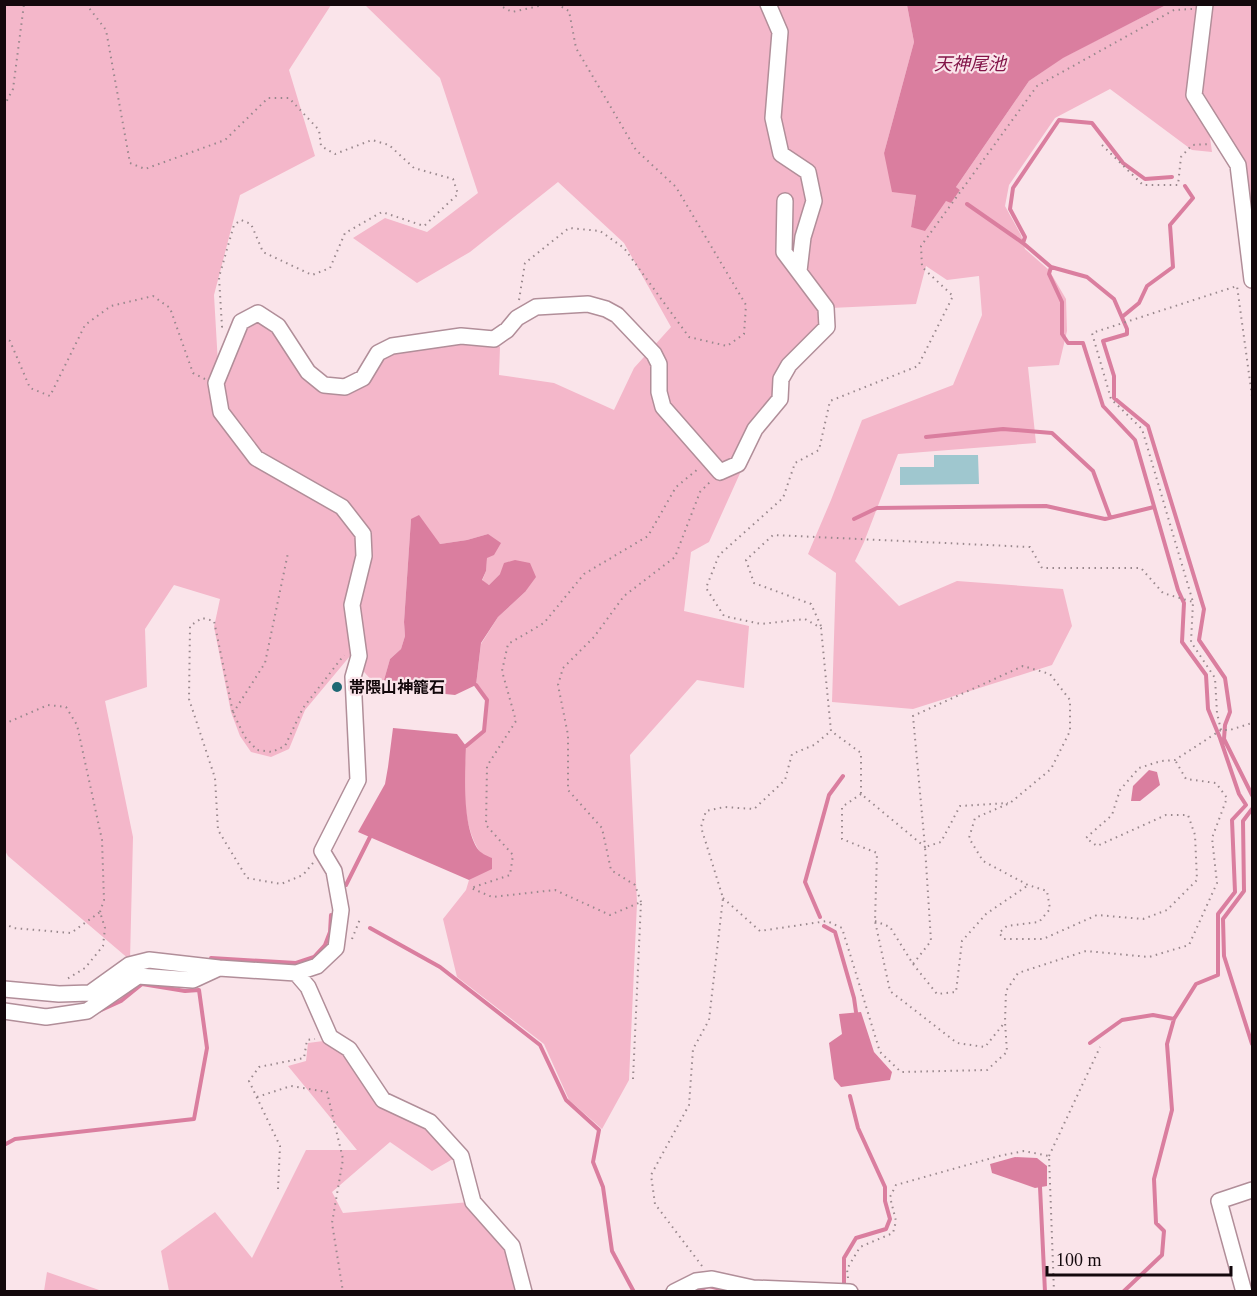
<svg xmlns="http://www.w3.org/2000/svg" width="1257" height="1296" font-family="'Times New Roman','Noto Sans JP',serif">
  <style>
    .green { fill: #f4b7ca }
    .water { fill: #da7e9f }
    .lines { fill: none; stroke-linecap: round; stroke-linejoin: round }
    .stream { stroke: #da7e9f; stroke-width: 4 }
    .building { fill: #9fc7cf }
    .street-casing { stroke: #b18e99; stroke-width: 18 }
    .path { stroke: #99888d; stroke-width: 2; stroke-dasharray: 1.5 4.5; stroke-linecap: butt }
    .street { stroke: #fff; stroke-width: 15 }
    .poi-dot { fill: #1e6874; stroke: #fae4ea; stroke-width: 2 }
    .labels { text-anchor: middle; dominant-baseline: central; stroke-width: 4.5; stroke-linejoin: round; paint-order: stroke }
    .poi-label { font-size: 16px; font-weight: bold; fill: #13080c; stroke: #fae4ea; text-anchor: start }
    .water-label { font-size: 18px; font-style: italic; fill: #821448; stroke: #fae4ea }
  </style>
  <rect width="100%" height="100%" fill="#fae4ea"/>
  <path class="green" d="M 4,5 L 331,5 L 289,70 L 315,156 L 240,195 L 214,295 L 218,364 L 258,309 L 324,381 L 343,382 L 360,374 L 377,349 L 465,330 L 500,347 L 499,375 L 554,383 L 614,410 L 634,368 L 671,327 L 624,243 L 558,182 L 470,252 L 417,283 L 353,238 L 385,218 L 427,232 L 478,193 L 440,78 L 365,5 L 907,5 L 914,42 L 884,153 L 916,195 L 911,227 L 947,200 L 951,203 L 960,190 L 956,187 L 1029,81 L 1062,58 L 1166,5 L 1252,5 L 1252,223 L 1246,170 L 1204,94 L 1212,152 L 1192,150 L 1110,89 L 1055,118 L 1009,185 L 1005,206 L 1021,235 L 1025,249 L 1049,270 L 1066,299 L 1067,331 L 1059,365 L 1028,367 L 1036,443 L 898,454 L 864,542 L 855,561 L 899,606 L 957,581 L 1063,589 L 1072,626 L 1052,665 L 913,709 L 832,702 L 836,573 L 808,554 L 831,500 L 862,420 L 953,385 L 982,315 L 979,276 L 947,280 L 926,266 L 916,304 L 831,308 L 786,378 L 760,429 L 709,542 L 691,552 L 684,611 L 749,626 L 744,688 L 697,680 L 630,755 L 637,903 L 629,1080 L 602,1129 L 569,1100 L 544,1044 L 457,977 L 443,919 L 466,890 L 469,880 L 492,868 C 487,862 481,856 478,849 C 461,819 464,780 466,746 L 484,731 L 487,700 L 476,685 L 481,644 L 498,617 L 525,592 L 500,574 L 489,585 L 482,581 L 486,571 L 488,534 L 467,540 L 440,544 L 411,519 L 404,622 L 405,636 L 401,649 L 390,659 L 384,680 L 373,682 L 350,656 L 305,710 L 289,749 L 271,757 L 251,752 L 240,736 L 231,712 L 214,627 L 220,599 L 174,585 L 145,629 L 147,687 L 105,701 L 133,837 L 130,960 L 8,856 L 4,849 Z
    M 331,1040 L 347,1053 L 380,1100 L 427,1122 L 458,1156 L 432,1171 L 390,1142 L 332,1192 L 343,1213 L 470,1202 L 509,1246 L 520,1291 L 169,1291 L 161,1251 L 215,1212 L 252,1258 L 306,1150 L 357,1150 L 288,1066 L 306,1061 L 308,1043 Z
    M 47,1272 L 102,1291 L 44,1291 Z"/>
  <path class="water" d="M 907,5 L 907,4 L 1166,5 L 1063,58 L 1029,81 L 956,187 L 960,190 L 951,203 L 946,201 L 925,231 L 911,227 L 916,195 L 892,192 L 884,153 L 914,42 Z
    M 419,515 L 440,544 L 467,540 L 488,534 L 501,543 L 494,555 L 487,558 L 486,571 L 482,580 L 489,585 L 500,574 L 504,563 L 515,560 L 530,563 L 536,577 L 525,592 L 498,617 L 481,643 L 476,685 L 455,695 L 406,690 L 384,680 L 390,659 L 401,649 L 405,636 L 404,622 L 411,519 Z
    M 393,728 L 457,734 L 466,746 C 465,775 462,823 477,848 C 480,853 487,856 492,858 L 492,869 L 469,880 L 358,832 L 385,784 L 388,767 Z
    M 1149,770 L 1157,772 L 1160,785 L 1140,801 L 1131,801 L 1133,786 Z
    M 861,1012 L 874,1052 L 892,1072 L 890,1080 L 841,1087 L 834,1079 L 829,1043 L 842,1034 L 839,1014 Z
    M 1015,1157 L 1037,1158 L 1047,1166 L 1047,1186 L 1035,1188 L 992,1173 L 990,1164 Z"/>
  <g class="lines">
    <path class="stream" d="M 967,204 L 1023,243 L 1051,267 L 1087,277 L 1114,299 L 1127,329 L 1127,334 L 1103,341 L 1114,376 L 1114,398 L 1148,426 L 1204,609 L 1199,640 L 1225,678 L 1230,712 L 1225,725 L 1224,739 L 1252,795
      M 1023,243 L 1025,237 L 1010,209 L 1013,188 L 1059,120 L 1092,123 L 1123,163 L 1145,179 L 1172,177
      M 1051,267 L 1049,274 L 1062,302 L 1062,334 L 1068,343 L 1083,343 L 1103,406 L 1135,440 L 1178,590 L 1184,603 L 1182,642 L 1206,675 L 1208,709 L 1220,738 L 1239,794 L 1246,805 L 1232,820 L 1235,892 L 1218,914 L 1218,975 L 1196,984 L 1174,1019 L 1167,1044 L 1172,1110 L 1154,1179 L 1156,1223 L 1164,1231 L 1162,1255 L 1123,1292
      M 1122,317 L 1139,303 L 1147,286 L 1173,267 L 1170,225 L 1193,198 L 1185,186
      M 926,437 L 1003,429 L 1052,433 L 1093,471 L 1110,517
      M 854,519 L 877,508 L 1046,506 L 1105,519 L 1154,507
      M 466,746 L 484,731 L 487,700 L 476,685
      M 1252,809 L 1243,821 L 1244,891 L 1223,919 L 1224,956 L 1252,1044
      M 346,885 L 370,837
      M 820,917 L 805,882 L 829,795 L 843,776
      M 824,926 L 835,932 L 854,998 L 856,1012
      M 370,928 L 440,967 L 540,1045 L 566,1100 L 599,1130 L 593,1162 L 603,1187 L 612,1251 L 634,1292
      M 211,958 L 296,963 L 314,957 L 325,945 L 330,932 L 331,915
      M 1090,1043 L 1122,1020 L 1153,1015 L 1174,1019
      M 4,1145 L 15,1139 L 194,1119 L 207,1048 L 199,990 L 185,991 L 142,984 L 121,1001 L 99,1011
      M 1040,1187 L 1045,1292
      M 844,1287 L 844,1258 L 856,1238 L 886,1229 L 890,1219 L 885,1201 L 885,1187 L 858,1128 L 850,1096
      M 694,1292 L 709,1286 L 732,1292"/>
  </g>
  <path class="building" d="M 934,455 L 978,455 L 979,484 L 900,485 L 900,467 L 934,467 Z"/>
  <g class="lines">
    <g class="street-casing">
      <path id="street" d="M 768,4 L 780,32 L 773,118 L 781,154 L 808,172 L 814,201 L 803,237 L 799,271
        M 1205,4 L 1194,95 L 1238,165 L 1252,280
        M 296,973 L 308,987 L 330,1037 L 349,1049 L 383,1100 L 430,1122 L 461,1156 L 473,1202 L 512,1246 L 524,1292
        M 4,989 L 59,994 L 90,993 L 129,965 L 149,960 L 219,968
        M 4,1011 L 46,1017 L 87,1011 L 138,976 L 193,980 L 219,968 L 296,973 L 317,966 L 336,948 L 341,910 L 334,871 L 322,851 L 358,780 L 353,677 L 359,656 L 352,605 L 364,556 L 363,534 L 342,507 L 256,458 L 221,412 L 216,383 L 241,322 L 258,313 L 278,326 L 308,372 L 324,385 L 345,387 L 363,378 L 378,353 L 392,346 L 461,336 L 494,339 L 507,330 L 517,318 L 536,307 L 588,304 L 606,309 L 617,315 L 654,354 L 659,364 L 659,392 L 663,407 L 720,472 L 738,464 L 755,429 L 780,399 L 781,379 L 789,365 L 827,327 L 826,308 L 784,252 L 785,201
        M 674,1292 L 696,1281 L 712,1279 L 753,1288 L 850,1292
        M 1244,1292 L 1219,1201 L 1252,1190"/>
    </g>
    <path class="path" d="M 86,4 L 106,30 L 130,163 L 145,169 L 225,140 L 268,98 L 289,98 L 319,130 L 321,146 L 335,154 L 372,140 L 389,145 L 414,168 L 453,179 L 458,194 L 424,226 L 382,212 L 345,233 L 330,268 L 312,275 L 263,252 L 251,224 L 241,220 L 234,225 L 219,277 L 222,327 L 221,331
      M 500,4 L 499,5 L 512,12 L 548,4
      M 4,5 L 5,4
      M 1192,9 L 1174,10 L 1037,86 L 921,246 L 922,267 L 953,296 L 918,366 L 830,401 L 819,450 L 795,463 L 783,498 L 719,555 L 706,588 L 724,616 L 761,624 L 805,619 L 821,628 L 831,731 L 861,753 L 861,794 L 925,847 L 913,716 L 1023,666 L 1050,674 L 1070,700 L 1070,731 L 1051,769 L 1010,803 L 975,818 L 969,838 L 983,861 L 1028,885 L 1047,891 L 1050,909 L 1039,922 L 1007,926 L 999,933 L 1004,939 L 1043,939 L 1097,915 L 1143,919 L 1167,910 L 1197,880 L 1195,835 L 1188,815 L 1166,815 L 1097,846 L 1086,838 L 1112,815 L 1120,790 L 1139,768 L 1161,761 L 1175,760 L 1221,730 L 1230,730 L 1252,723
      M 4,106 L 13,89 L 24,4
      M 1102,145 L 1143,185 L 1178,185 L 1181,157 L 1192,145 L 1209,144
      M 519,300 L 525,263 L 569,228 L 600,231 L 624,248 L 689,337 L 727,346 L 744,334 L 746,305 L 676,187 L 636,150 L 576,48 L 569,11 L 557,4
      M 4,337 L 10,341 L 30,388 L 50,396 L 85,325 L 111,306 L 153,296 L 170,308 L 193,373 L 205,379
      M 821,626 L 811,604 L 754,583 L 746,560 L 773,535 L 1030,547 L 1042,568 L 1141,568 L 1163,593 L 1193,602
      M 233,713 L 265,663 L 288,553
      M 4,724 L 48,705 L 66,707 L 77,725 L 102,840 L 104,900 L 100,912
      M 1221,730 L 1217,713 L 1215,678 L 1191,642 L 1193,602 L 1142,429 L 1111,399 L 1092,333 L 1237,286 L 1252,396
      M 861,794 L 842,807 L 842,839 L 877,853 L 875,921 L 890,991 L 957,1043 L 985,1047 L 1005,1022
      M 313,863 L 303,875 L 281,884 L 247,878 L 218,830 L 215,778 L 189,699 L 190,626 L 202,618 L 214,621 L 233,713 L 245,737 L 257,750 L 272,752 L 285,746 L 303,708 L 344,655
      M 723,898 L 760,931 L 827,921 L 842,928 L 880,1052 L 901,1072 L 987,1070 L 1007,1052 L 1005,1022 L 1006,991 L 1018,973 L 1086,951 L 1149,957 L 1189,945 L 1217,883 L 1212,838 L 1227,798 L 1216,783 L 1186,779 L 1175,760
      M 641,902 L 635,885 L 611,870 L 602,828 L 568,790 L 568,735 L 558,685 L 563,668 L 594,637 L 624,596 L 675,557 L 700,492 L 711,481
      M 875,921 L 890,927 L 913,964 L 931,941 L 925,847 L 941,842 L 960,806 L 1008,803
      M 4,923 L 13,928 L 71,933 L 100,912 L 105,928 L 103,946 L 85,968 L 67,979
      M 352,939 L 360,919
      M 913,964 L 937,994 L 956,992 L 962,941 L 986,914 L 1027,886
      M 633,1079 L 641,902 L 610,915 L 555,890 L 492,897 L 471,888 L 510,875 L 513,855 L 486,825 L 487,766 L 516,721 L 502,671 L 508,644 L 544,623 L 584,574 L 648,536 L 676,487 L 698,469
      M 257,1097 L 291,1086 L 327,1092 L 343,1159 L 332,1223 L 343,1292
      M 1049,1156 L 1100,1047
      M 278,1189 L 280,1146 L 249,1081 L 259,1067 L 304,1058 L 307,1040 L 315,1039
      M 702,1266 L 655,1204 L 651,1175 L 689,1105 L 693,1049 L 709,1020 L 723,898 L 701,827 L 706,811 L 724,807 L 754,809 L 785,780 L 792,754 L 814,745 L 831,731
      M 848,1278 L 847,1269 L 860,1247 L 893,1233 L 896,1221 L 890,1197 L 896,1185 L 999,1156 L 1024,1151 L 1049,1156 L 1054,1292"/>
    <use href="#street" class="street"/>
  </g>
  <circle class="poi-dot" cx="337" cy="687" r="6"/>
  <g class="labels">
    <g class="poi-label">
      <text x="349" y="687">帯隈山神籠石</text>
    </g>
    <g class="water-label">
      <text x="970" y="64">天神尾池</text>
    </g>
  </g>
  <rect width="1257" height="1296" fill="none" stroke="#13080c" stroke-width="12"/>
  <path d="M1047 1266v9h184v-9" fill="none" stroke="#13080c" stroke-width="3"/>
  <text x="1056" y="1266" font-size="18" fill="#13080c" stroke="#fae4ea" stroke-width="4.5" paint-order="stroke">100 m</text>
</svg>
